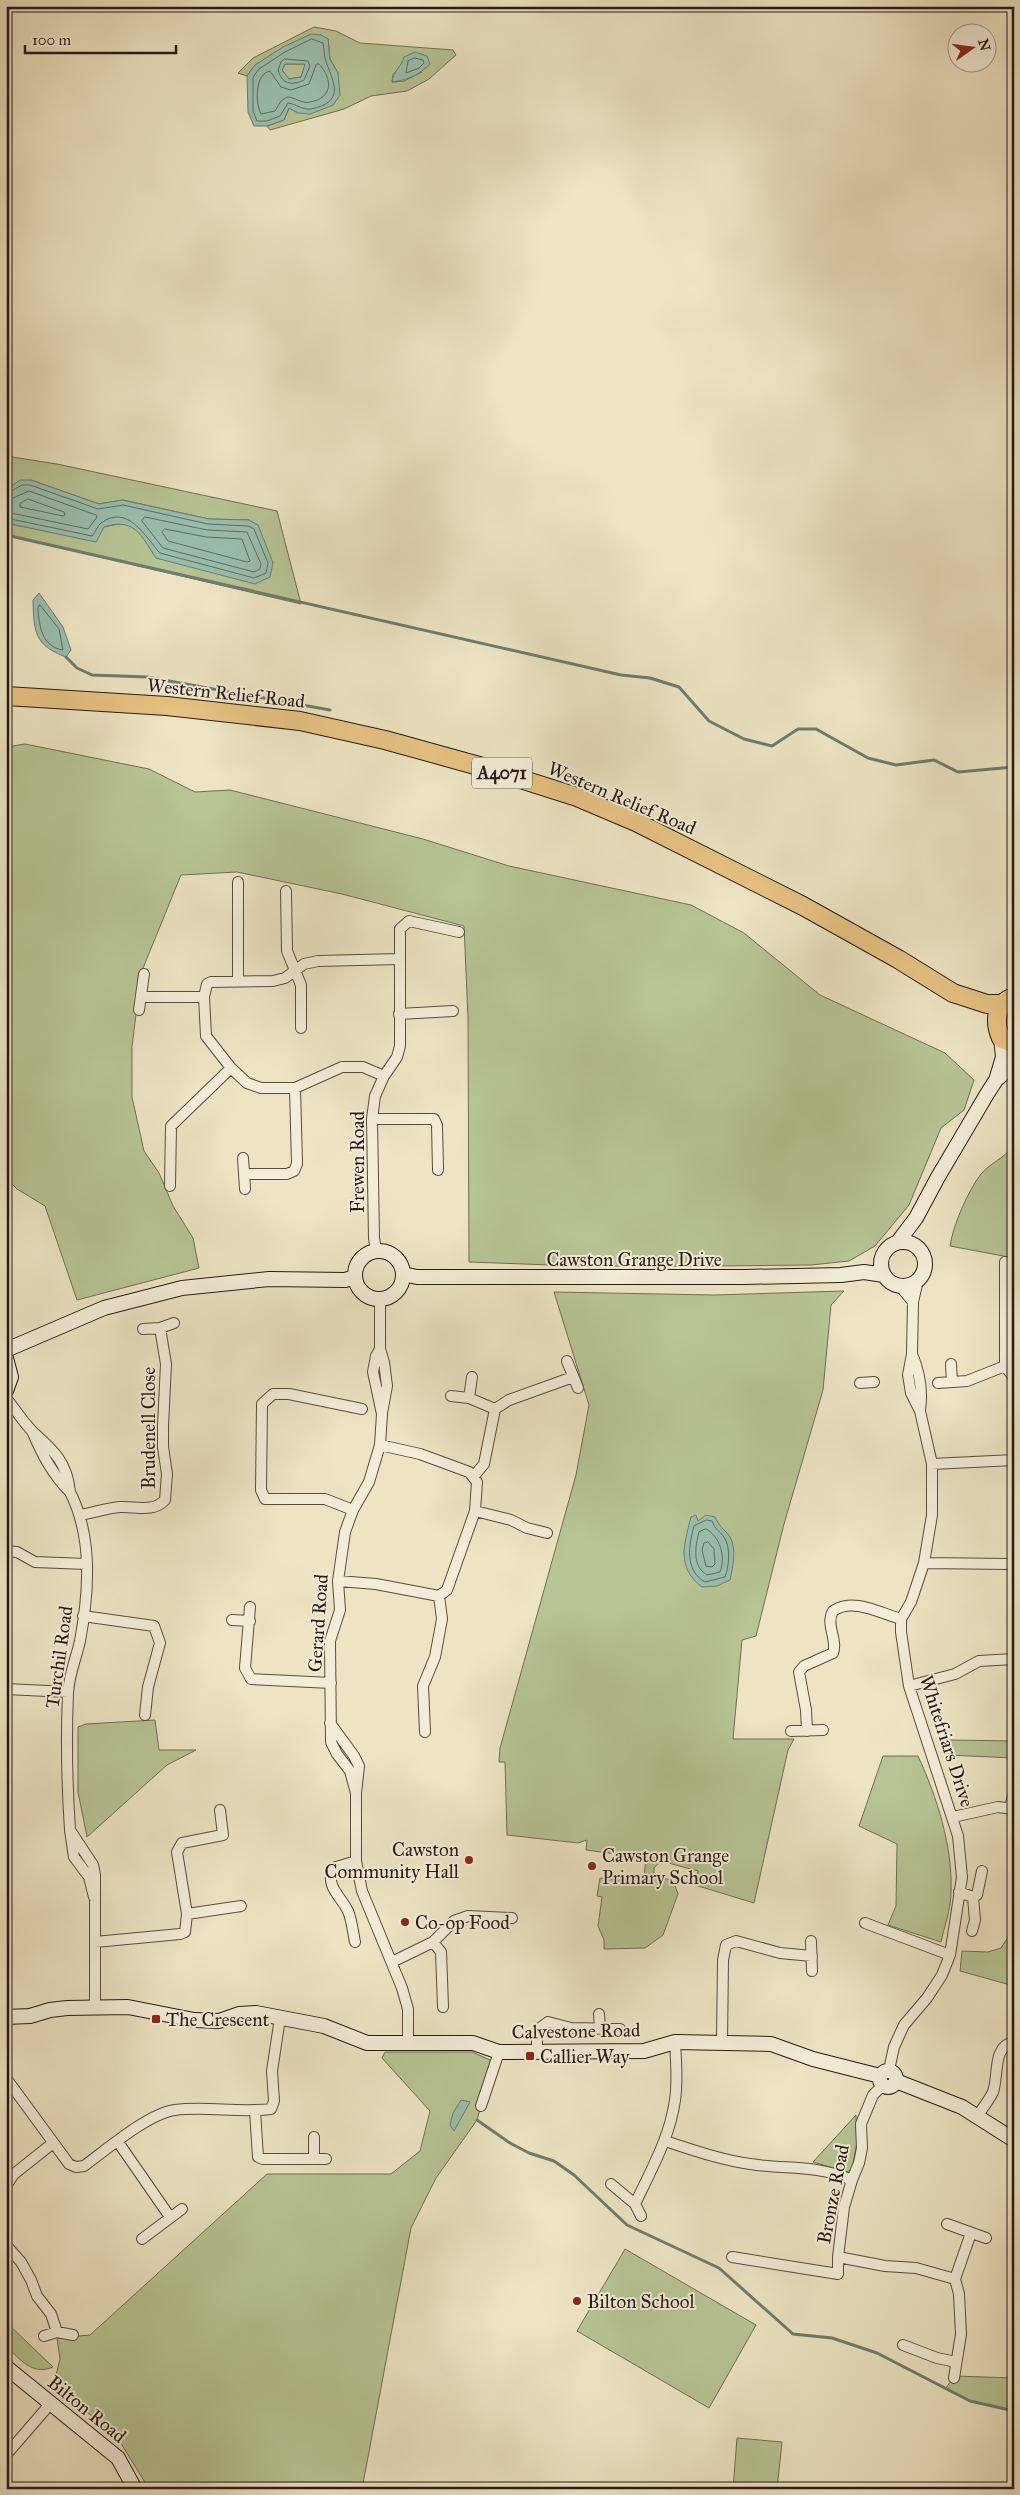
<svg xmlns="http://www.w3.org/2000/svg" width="1020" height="2495" font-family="'IM FELL Great Primer',serif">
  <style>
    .green { fill: #b7c494; stroke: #6f6f54; fill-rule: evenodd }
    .water { fill: #9abfaf; stroke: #6c7d71; fill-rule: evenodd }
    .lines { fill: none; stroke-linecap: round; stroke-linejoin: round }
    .shore { stroke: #606c62; stroke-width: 1 }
    .stream { stroke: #6c7d71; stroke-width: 3 }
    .street-casing { stroke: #584c40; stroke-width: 12 }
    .secondary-casing { stroke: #271a15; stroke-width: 16 }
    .highway-casing { stroke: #271a15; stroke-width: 20 }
    .street { stroke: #f3edd8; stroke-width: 10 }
    .secondary { stroke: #f3edd8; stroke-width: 14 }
    .highway { stroke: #e6c282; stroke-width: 18 }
    .poi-dot { fill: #8f2418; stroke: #f3edd8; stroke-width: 2 }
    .labels { text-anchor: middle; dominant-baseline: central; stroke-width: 4; stroke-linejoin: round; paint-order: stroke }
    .shield { fill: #f3edd8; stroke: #645950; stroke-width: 1 }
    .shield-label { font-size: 18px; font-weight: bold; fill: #271a15 }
    .street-label { font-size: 19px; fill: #271a15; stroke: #f3edd8 }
    .poi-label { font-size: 19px; fill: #271a15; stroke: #f3edd8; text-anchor: start }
  </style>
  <rect width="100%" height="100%" fill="#ede4c3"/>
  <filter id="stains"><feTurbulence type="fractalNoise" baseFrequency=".004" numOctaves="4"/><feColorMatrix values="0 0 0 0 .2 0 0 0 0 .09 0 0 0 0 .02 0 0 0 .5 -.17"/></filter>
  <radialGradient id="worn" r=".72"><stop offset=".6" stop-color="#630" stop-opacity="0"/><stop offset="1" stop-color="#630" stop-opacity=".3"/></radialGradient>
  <path class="green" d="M 314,27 L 336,31 L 360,43 L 453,50 L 456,55 L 429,79 L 407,91 L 371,96 L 344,109 L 270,130 L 267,126 L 284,120 L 289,108 L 298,113 L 338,73 L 330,59 L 328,39 L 255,65 L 247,76 L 238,73 L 253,58 ZM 402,66 L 422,72 L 404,81 L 392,82 L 393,74 Z
    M 285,64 L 306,64 L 301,77 L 288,79 L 282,70 Z
    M 6,456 L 57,464 L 277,511 L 301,604 L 6,535 L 6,523 C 31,530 76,530 102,527 C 113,526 122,521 132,527 C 143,533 149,548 156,558 L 273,563 L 249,520 L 209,519 L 123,500 L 99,504 L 31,480 L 6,490 Z
    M 25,744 L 149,769 L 195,792 L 230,790 L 423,839 L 509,866 L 691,905 L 744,933 L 820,995 L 945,1053 L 974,1080 L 964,1110 L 941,1128 L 909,1205 L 875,1246 L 849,1261 L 811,1265 L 713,1266 L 578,1266 L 469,1262 L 468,1018 L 464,926 L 342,894 L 237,872 L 181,875 L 141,973 L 132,1047 L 132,1097 L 144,1151 L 159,1173 L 173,1206 L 193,1238 L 199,1268 L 77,1300 L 45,1206 L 17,1189 L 6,1178 L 6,747 Z
    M 1014,1145 L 1014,1258 L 950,1246 C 953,1225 968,1191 981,1174 C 990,1163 1005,1158 1014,1145 Z
    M 844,1291 L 831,1305 L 823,1390 L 784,1524 L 756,1636 L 742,1640 L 733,1739 L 794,1739 L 788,1750 L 754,1903 L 695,1885 L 698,1871 L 661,1861 L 654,1868 L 654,1877 L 673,1880 L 678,1894 L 663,1935 L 645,1948 L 604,1949 L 604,1940 L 598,1926 L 602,1897 L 597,1896 L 600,1878 L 619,1881 L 620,1876 L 638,1878 L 638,1875 L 644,1876 L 646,1858 L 586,1850 L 587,1840 L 578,1843 L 507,1835 L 505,1762 L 499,1762 L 500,1748 L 576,1475 L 589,1405 L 554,1292 L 714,1295 Z
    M 155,1720 L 159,1750 L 196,1750 L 167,1765 L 87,1837 L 78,1792 L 78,1727 L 86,1724 Z
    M 949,1740 L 1014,1741 L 1014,1758 L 947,1755 Z
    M 883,1756 L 918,1756 C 937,1797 953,1847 951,1893 C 951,1909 944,1927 941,1942 L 888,1925 L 896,1906 L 897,1844 L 859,1826 Z
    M 1012,1931 L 1014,1986 L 960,1971 L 962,1951 L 988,1952 L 1001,1948 Z
    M 385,2052 L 472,2052 L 490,2060 L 494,2059 L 477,2120 L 436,2178 L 411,2228 L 362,2489 L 149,2489 L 119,2440 L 54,2383 L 60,2359 L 57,2338 L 90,2335 L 267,2174 L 391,2174 L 420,2151 L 430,2111 L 382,2058 Z
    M 856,2115 L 857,2142 L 852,2169 L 847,2172 L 813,2162 Z
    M 625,2249 L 756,2325 L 709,2408 L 577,2331 Z
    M 6,2322 L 53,2367 C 32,2376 20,2359 6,2346 Z
    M 955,2376 L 1014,2378 L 1014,2411 L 970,2401 L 945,2389 Z
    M 737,2438 L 782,2442 L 777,2489 L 733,2489 Z"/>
  <path class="water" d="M 311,34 L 321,35 L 328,39 L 330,59 L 338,73 L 340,95 L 333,105 L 310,114 L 298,113 L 289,108 L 284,120 L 267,126 L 254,126 L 248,112 L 247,76 L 255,65 L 283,47 ZM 285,64 L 305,64 L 301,77 L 289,79 L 282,70 Z
    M 415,52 L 427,56 L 430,64 C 419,75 408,80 392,82 C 393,72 401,67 404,57 Z
    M 20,480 L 31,480 L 99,504 L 122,500 L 209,519 L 249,520 L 258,525 L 273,563 L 270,577 L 255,584 L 156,558 C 141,535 134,517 104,527 L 96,542 L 6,523 L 6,490 Z
    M 39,593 L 63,627 L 71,650 L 66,657 C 34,645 34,632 33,600 Z
    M 696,1515 L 698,1521 L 706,1515 L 715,1517 C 719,1525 721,1527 727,1533 C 738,1544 733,1567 730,1580 L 717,1586 L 702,1587 C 676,1567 684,1545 691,1517 Z
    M 461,2100 L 470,2102 L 454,2131 L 450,2125 L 453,2113 Z"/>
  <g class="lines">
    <path class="shore" d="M 312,39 L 323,43 C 324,49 324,56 326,62 C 335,85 344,102 311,109 C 302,110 296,104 288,103 L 280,116 L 267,121 L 257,121 L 253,111 L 253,77 L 259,69 L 285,52 Z
      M 415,58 L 423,60 L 424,63 L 419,68 L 406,73 L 408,61 Z
      M 285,59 L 308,61 L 310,66 L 304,80 C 291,86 282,84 278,70 L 281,62 Z
      M 319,64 C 333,79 333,98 310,102 C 301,104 295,97 287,97 L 281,101 L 275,111 L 261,114 C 255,102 255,74 270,71 L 281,87 L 291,90 L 309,84 L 316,65 Z
      M 6,494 L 22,485 L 30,485 L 98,509 L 123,505 L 208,524 L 248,526 L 254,529 L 268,563 L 266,573 L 254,578 L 160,553 C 146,538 128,503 101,523 C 97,526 96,532 92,536 L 6,518
      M 28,499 L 64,512 L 65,515 L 63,516 L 20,507 L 20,504 Z
      M 6,501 L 29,491 L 96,515 L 97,517 L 88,529 L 6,512
      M 145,517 L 207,530 L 247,532 L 261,564 L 260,569 L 254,572 L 163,548 L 142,521 Z
      M 165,529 L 206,537 L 242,539 L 250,561 L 247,562 L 168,541 L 162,532 Z
      M 40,605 L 59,629 L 63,650 C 42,647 39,626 38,608 Z
      M 707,1520 L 712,1521 C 716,1531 719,1530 724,1537 C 731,1547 729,1567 725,1577 L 705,1582 C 684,1570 689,1545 694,1526 Z
      M 706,1529 C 720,1536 726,1557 720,1572 L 707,1575 C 692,1566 695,1547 699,1532 Z
      M 708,1542 L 714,1549 L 715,1564 L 712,1567 L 706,1566 L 702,1550 L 704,1543 Z"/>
    <path class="stream" d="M 6,535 L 621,675 L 650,678 L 679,687 L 709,721 L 744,739 L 772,746 L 798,729 L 816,729 L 868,758 L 896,765 L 934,760 L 958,772 L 1014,767
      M 66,657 L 77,668 L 92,675 L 147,677 L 330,710
      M 477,2120 L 510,2143 L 529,2153 L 554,2161 L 574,2175 L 627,2225 L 719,2268 L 793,2334 L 832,2338 L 877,2353 L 970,2401 L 1014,2411"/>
    <g class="street-casing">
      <path id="street" d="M 238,882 L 238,981
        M 286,891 L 287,951 L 301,985 L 301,1028
        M 142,997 L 204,997
        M 139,1010 L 144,974
        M 399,1014 L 453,1011
        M 384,1076 L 363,1067 L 342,1067 L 295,1088 L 261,1088 L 247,1083 L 231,1068 L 206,1036 L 204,997 L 207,984 L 211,982 L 273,981 L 285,978 L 304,964 L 318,961 L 399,959
        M 372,1119 L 434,1119 L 437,1125 L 438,1170
        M 243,1158 L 245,1189
        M 244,1174 L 287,1174 L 294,1171 L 297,1164 L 295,1088
        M 170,1186 L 171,1126 L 231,1068
        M 376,1251 L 374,1238 L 372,1119 L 375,1096 L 384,1076 L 397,1057 L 400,1046 L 400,929 L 409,921 L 459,932
        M 1005,1262 L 1005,1366 L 1014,1378
        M 899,1285 L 913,1302
        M 380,1300 L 380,1349 L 384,1362 L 387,1386 L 382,1413
        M 143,1329 L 160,1328 L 174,1323
        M 912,1354 C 920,1373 923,1390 920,1410
        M 567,1361 L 578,1388
        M 951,1364 L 952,1382
        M 860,1383 L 874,1382
        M 938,1383 L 967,1381 L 1005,1366
        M 451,1396 L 469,1398 L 472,1377
        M 6,1398 C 15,1409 23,1422 33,1432 C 54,1451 67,1462 70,1492 C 52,1474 42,1454 32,1431
        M 469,1398 L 495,1409
        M 932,1464 L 1014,1460
        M 474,1476 L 484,1464 L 495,1409 L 509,1400 L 573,1377
        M 353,1510 L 325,1499 L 265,1499 L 261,1490 L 262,1404 L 273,1394 L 289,1394 L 362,1409
        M 475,1511 L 511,1520 L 527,1528 L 547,1533
        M 80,1515 C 93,1513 107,1508 120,1507 C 135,1506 153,1513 165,1500 L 167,1474 L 163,1447 L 163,1426 L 166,1364 L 160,1328
        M 6,1551 L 17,1552 L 35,1562 L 87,1564
        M 924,1563 L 1010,1564
        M 338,1581 L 376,1584 L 439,1596 L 447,1590 L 475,1511 L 477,1482 L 469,1472 L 420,1454 L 380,1445
        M 250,1607 L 245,1668 L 251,1679 L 331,1683
        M 83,1616 L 154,1626 L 160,1643 L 148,1687 L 145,1715
        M 232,1620 L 250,1621
        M 909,1686 L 955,1674 L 979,1661 L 1014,1659
        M 6,1689 L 68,1692
        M 330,1723 L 354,1756 L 359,1766 L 356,1793 L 350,1771 L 337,1754 L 331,1742 L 330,1641 L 340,1610 L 338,1581 L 345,1532 L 353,1510 L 369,1482 L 380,1445 L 382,1414 L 373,1372 L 376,1356 L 380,1349
        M 791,1731 L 823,1730
        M 807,1731 L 806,1710 L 799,1672 L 804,1666 L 833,1653 C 838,1639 825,1625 833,1611 C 852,1597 880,1613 901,1619
        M 425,1732 L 423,1686 L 435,1657 L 442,1619 L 439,1596
        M 356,1793 L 356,1861 L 362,1891 L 402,1988 L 408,2009 L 408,2043
        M 1010,1807 L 1014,1792
        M 953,1817 L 998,1807 L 1014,1809
        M 70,1830 C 67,1785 66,1739 68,1693 C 69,1674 76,1659 80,1641 C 89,1592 93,1537 70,1492
        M 959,1892 L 973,1897 L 977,1895 L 982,1871
        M 94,1897 L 89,1877 L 74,1857 L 70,1830 L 93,1865 L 95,1875 L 95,2008
        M 187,1914 L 241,1906
        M 865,1923 L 950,1955
        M 972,1931 L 975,1920 L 973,1897
        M 811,1941 L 812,1971
        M 95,1942 L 180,1934 L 185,1932 L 187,1914 L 177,1852 L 182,1843 L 223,1835 L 220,1810
        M 355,1942 C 353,1932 352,1921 348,1911 C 341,1896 325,1887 333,1868 L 356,1861
        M 433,1942 L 441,1952 L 443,2007
        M 392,1962 L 433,1942 L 454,1921 L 468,1916 L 512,1918
        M 599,2014 L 600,2029
        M 722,2043 L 723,1960 L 726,1945 L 736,1941 L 780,1953 L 812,1956
        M 537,2050 L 537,2030 L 548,2022 L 571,2028 L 620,2029
        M 889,2070 L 894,2047 L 904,2025 L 927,1998 L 942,1975 L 950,1955 L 962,1877 L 958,1836 L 909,1686 L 901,1632 L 901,1619 L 911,1602 L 924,1563 L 932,1515 L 932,1464 L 920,1411 L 911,1393 L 908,1375 L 912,1354 L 913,1302 L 918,1280
        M 6,2078 L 69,2164 L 76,2167 L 84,2166 C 106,2150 149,2113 175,2110 C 206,2106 239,2113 271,2109 L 274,2101 L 272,2071 L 280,2018
        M 883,2085 L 873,2095 L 861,2124 L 862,2148 L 859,2163 L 852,2180 L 844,2207 L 838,2257 L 885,2266 L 916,2268 L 955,2279
        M 481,2106 L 499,2052
        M 255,2111 L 258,2157 L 263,2159 L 326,2159
        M 978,2115 C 983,2108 989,2100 993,2092 C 999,2075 992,2046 1014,2042
        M 665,2141 C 693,2150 721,2160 750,2164 C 788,2170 813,2164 852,2180
        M 118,2142 L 170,2217
        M 314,2159 L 314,2137
        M 611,2184 L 635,2204 L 641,2216
        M 6,2186 L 14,2174 L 53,2143
        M 635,2204 C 651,2170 670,2137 675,2100 C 678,2081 676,2061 675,2042
        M 947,2224 L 986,2238
        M 142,2239 L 182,2209
        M 6,2245 L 21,2262 L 31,2280 L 37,2296 L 51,2314 L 57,2332
        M 732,2257 L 838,2274 L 838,2257
        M 44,2336 L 57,2332 L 73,2335
        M 903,2345 L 937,2358 L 956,2362
        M 954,2378 L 961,2334 L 959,2294 L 955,2279 L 971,2233
        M 6,2455 L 51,2403"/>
    </g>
    <g class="secondary-casing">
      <path id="secondary" d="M 997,1077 L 1003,1057 L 1001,1038
        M881 1264a22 22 0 1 1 44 0a22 22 0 1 1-44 0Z
        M 897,1243 L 916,1218 L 938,1177 L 987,1094 L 996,1080 L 1014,1064
        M355 1275a24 24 0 1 1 48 0a24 24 0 1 1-48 0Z
        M 403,1274 L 417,1277 L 744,1277 L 841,1275 L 864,1272 L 884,1275
        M 6,1350 L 104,1308 L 182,1288 L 269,1279 L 345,1280 L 355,1277
        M 6,1358 L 11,1377 L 6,1391
        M 6,2017 L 30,2016 L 50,2010 L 67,2008 L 128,2007 L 194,2020 L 219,2021 L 239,2014 L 256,2013 L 324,2026 L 367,2043 L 473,2043 L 499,2052 L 644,2051 L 675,2042 L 771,2044 L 813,2059 L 880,2076
        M880 2079a8 8 0 1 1 16 0a8 8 0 1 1-16 0Z
        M 896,2081 L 962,2107 L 1014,2140
        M 6,2367 L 118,2458 L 135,2489"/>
    </g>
    <g class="highway-casing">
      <path id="highway" d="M 6,696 L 167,706 L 300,721 L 385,740 L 486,768 L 577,797 L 636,822 L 803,906 L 898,959 L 953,993 L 987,1004 L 1003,1004
        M 1014,997 C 995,1003 994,1022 1001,1038 L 1014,1044"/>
    </g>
    <use href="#street" class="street"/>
    <use href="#secondary" class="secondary"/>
    <use href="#highway" class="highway"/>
  </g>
  <g class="poi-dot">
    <circle cx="469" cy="1860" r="5"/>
    <circle cx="592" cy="1866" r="5"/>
    <circle cx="405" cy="1922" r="5"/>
    <rect x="151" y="2014" width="10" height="10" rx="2.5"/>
    <rect x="525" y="2051" width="10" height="10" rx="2.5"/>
    <circle cx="577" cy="2301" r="5"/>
  </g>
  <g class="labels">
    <rect class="shield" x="472" y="757.5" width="60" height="31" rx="4"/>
    <g class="shield-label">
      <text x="502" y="773">A4071</text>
    </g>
    <g class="street-label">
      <text transform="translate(226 693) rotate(6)">Western Relief Road</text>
      <text transform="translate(622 798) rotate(23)">Western Relief Road</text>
      <text transform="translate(357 1162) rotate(-90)">Frewen Road</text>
      <text x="634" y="1259">Cawston Grange Drive</text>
      <text transform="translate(148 1428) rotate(-90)">Brudenell Close</text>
      <text transform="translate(318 1623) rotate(-86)">Gerard Road</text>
      <text transform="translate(59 1657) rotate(-82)">Turchil Road</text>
      <text transform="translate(947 1741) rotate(72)">Whitefriars Drive</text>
      <text transform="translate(576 2031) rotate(-1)">Calvestone Road</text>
      <text transform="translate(833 2194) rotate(-79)">Bronze Road</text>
      <text transform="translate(87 2409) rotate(39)">Bilton Road</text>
    </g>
    <g class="poi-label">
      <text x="459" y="1849" text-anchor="end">Cawston<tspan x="459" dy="22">Community Hall</tspan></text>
      <text x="602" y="1855">Cawston Grange<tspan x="602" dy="22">Primary School</tspan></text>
      <text x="415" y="1922">Co-op Food</text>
      <text x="166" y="2019">The Crescent</text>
      <text x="540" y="2056">Callier Way</text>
      <text x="587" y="2301">Bilton School</text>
    </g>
  </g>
  <rect width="1020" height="2495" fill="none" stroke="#ede4c3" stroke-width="25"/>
  <rect x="8" y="8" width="1005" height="2480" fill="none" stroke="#271a15" stroke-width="2.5"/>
  <rect x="12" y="12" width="995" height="2470" fill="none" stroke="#271a15"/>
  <g transform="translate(972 48) rotate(76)"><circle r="24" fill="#f3edd8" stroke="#a1998a"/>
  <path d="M0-4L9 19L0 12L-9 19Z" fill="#8f2418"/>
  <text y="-8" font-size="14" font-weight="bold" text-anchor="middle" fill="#271a15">N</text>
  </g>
  <path d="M25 45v8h151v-8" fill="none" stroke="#271a15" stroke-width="2.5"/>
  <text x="32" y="45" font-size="15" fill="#271a15" stroke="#f3edd8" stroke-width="4" paint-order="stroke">100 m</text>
  <rect width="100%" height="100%" filter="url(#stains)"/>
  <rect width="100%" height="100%" fill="url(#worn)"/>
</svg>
